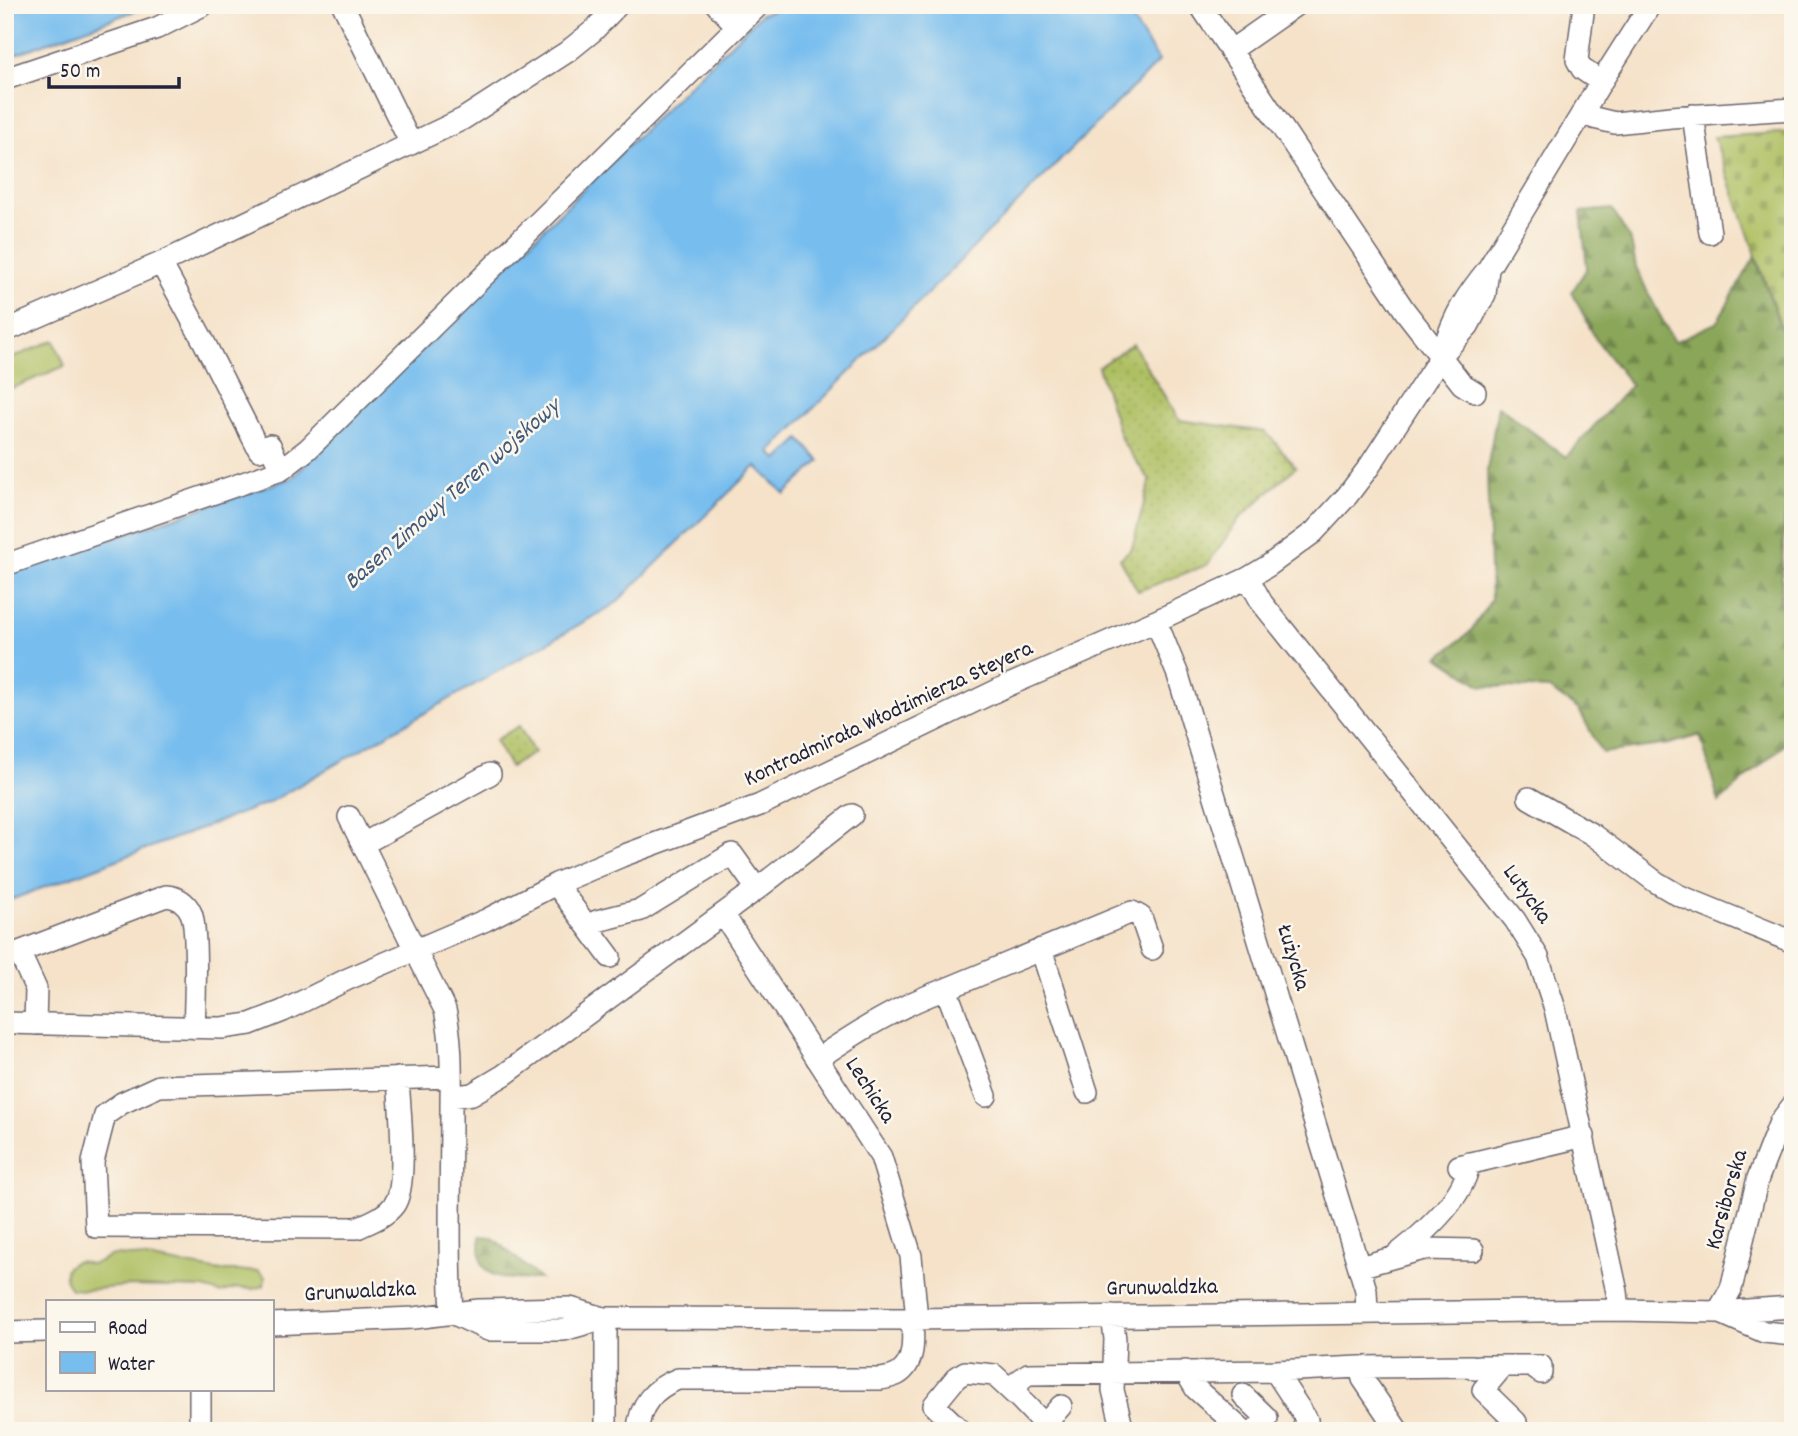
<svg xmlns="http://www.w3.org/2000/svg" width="1798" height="1436" font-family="Dekko,sans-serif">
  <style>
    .grass { fill: url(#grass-dots); stroke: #68704e; stroke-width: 2 }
    .forest { fill: url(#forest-firs); stroke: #56644a; stroke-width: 2 }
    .cemetery { fill: url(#cemetery-stones); stroke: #68704e; stroke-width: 2 }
    .garden { fill: #aebf62; stroke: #68704e; stroke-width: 2 }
    .water { fill: #77bdee; stroke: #4c7094; stroke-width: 2 }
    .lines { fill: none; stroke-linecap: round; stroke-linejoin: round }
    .minor-casing { stroke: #6c656d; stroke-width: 24 }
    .minor { stroke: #fff; stroke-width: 21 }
    .labels { text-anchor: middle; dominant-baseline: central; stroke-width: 5; stroke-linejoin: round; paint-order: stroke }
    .street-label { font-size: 23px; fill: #22223b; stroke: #fbf7ec }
    .water-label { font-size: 24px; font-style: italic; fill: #40587a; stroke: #fbf7ec }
  </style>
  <defs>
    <pattern id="grass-dots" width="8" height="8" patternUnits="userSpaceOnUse" patternTransform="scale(1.75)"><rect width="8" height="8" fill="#aebf62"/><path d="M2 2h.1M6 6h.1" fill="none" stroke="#95a456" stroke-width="1.8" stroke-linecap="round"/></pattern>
    <pattern id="forest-firs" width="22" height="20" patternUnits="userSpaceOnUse" patternTransform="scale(1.75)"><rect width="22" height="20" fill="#8aa658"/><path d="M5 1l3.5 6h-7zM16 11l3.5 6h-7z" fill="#70874a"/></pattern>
    <pattern id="cemetery-stones" width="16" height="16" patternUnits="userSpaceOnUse" patternTransform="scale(1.75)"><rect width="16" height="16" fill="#aebf62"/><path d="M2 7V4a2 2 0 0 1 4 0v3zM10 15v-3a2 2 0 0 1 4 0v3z" fill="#95a456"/></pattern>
  </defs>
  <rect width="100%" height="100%" fill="#fbf7ec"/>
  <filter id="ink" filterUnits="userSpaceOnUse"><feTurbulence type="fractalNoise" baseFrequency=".0143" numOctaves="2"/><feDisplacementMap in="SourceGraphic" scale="14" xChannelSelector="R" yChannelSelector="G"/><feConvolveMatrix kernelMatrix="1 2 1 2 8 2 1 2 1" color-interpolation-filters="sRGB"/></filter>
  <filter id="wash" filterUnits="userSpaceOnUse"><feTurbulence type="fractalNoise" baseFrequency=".00686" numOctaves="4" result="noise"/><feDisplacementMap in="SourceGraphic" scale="28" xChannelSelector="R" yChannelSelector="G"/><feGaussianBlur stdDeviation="1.57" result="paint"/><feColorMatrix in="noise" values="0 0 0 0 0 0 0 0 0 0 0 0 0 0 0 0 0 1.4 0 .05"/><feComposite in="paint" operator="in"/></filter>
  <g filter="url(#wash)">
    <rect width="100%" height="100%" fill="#f5e2c9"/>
    <path class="grass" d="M 1133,344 L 1179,420 L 1266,432 L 1296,467 L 1239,519 L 1207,565 L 1138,591 L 1120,559 L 1132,548 L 1150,481 L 1122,441 L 1098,367 Z
      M 519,726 L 534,753 L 510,767 L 495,740 Z"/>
    <path class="forest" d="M 1612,209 L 1631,241 L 1636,267 L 1648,293 L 1674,342 L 1716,323 L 1755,257 L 1793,360 L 1793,455 L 1784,525 L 1781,597 L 1788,706 L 1793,707 L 1793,737 L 1719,802 L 1700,735 L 1669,744 L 1602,753 L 1579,710 L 1549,689 L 1482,686 L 1439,657 L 1470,632 L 1491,600 L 1487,470 L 1498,406 L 1566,457 L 1631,385 L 1595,338 L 1572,292 L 1587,268 L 1581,212 Z
      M 480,1236 L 492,1237 L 540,1279 C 522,1279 485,1283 481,1259 C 480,1252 480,1243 480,1236 Z"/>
    <path class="cemetery" d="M 1793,132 L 1793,360 L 1714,137 Z
      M 1793,455 L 1793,557 L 1784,525 Z"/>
    <path class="garden" d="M 54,340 L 65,366 L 8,390 L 5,383 L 5,361 Z
      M 113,1255 L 135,1256 L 221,1271 L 258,1271 L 265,1277 L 264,1286 L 254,1289 L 237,1288 L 220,1293 L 204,1288 L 128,1286 L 85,1290 L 71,1289 C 64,1280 60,1267 75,1262 C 81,1260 86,1264 92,1264 C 98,1263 106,1257 113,1255 Z"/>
    <path class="water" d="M 5,5 L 151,5 L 5,58 Z
      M 789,5 L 1123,5 L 1159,61 L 770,452 L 778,460 L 800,439 L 820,461 L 785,494 L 756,466 L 615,604 L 268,803 L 5,902 L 5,574 L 292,478 L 761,14 Z"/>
  </g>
  <g filter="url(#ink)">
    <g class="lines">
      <g class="minor-casing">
        <path id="minor" d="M 343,5 L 411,144
          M 717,5 L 737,26
          M 1200,5 L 1405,311 L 1462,384 L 1475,392
          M 1584,5 L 1577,60 L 1582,69 L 1601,82
          M 1230,51 L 1296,5
          M 5,79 L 157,28 L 203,5
          M 1583,112 L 1594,118 L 1615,123 L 1671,117 L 1793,109
          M 1693,115 L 1710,233
          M 161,263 L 204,342 L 259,450 L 270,445 L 281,470
          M 5,331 L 161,263 L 463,119 L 567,52 L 593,31 L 618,5
          M 1444,347 C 1455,314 1466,296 1488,269 L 1601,82 L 1650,5
          M 5,565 L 281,470 L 308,449 L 759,5
          M 1248,578 L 1262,603 L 1515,920 L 1538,957 L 1555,1009 L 1617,1292 L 1619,1310
          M 1156,621 L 1178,675 L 1200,748 L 1366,1290 L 1367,1312
          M 1529,798 L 1593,835 L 1656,882 L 1678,895 L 1793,942
          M 349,817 L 445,1010 C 453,1044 451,1078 451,1113 C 451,1180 448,1247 452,1313
          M 363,844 L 490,774
          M 556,884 L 610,957
          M 723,914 L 881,1157 L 911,1256 L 917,1319
          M 591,930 L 597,921 L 641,910 L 732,854 L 757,889
          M 1041,949 L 1087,1092
          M 5,1023 L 222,1028 L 250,1024 L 283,1011 L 348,979 L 486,920 L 556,884 L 622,856 L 760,805 L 1000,689 L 1156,621 L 1248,578 L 1268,566 L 1314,532 L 1347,496 L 1369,467 L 1441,356 L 1468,326 L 1485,294 L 1488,269
          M 35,1024 L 36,989 L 19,952 L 166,896 C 178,897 186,902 191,913 C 198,928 195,1007 194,1028
          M 817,1059 C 859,1031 898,1006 946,989
          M 398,1078 C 399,1104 409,1186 394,1205 C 385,1217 370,1222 357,1228 L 96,1227 L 93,1162 L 105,1115 L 122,1103 L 159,1086 L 451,1077
          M 986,1096 L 946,989 L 1132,912 L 1141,917 L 1152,949
          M 451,1097 L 472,1094 L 504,1075 L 757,889 L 852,815
          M 1459,1166 L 1584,1136
          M 1395,1256 C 1422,1235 1465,1198 1469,1163
          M 1359,1267 L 1424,1249 L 1473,1250
          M 1718,1312 L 1731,1289 L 1758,1178 L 1780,1122 L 1793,1105
          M 452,1313 L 488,1330 L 564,1330 L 606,1318 L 912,1319 L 1619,1310 L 1718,1312 L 1793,1307
          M 1723,1314 L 1764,1332 L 1793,1335
          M 1112,1316 L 1115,1339 L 1113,1390 L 1123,1431
          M 606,1318 L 606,1431
          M 271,1324 L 414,1318 L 479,1310 L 570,1308 L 604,1318
          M 5,1332 L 47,1331
          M 1503,1366 L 1483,1390 L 1516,1422 L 1508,1431
          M 1360,1367 L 1363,1379 L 1398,1431
          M 1185,1371 L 1196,1389 L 1243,1431
          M 1275,1371 L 1360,1367 L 1472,1366 L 1475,1369 L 1479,1366 L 1541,1366 L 1541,1373 L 1531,1366
          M 200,1389 L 200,1431
          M 1243,1395 L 1267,1418 L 1255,1431
          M 1044,1424 L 1020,1399 L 1016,1383 L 1028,1374 L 1275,1371 L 1307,1420 L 1302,1431
          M 638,1431 C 639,1405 654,1388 678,1379 L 881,1379 C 886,1378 893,1377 898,1374 C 916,1363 913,1337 912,1319
          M 961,1431 L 934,1405 L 956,1378 L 965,1372 L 994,1375 L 1020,1399
          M 1039,1431 L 1061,1406"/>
      </g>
      <use href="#minor" class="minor"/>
    </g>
  </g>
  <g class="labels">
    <g class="street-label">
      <text transform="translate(889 715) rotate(-25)">Kontradmirała Włodzimierza Steyera</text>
      <text transform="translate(1526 895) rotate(54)">Lutycka</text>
      <text transform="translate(1292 958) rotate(73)">Łużycka</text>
      <text transform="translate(869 1091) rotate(57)">Lechicka</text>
      <text transform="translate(1728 1200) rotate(-74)">Karsiborska</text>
      <text transform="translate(1162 1289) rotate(-1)">Grunwaldzka</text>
      <text transform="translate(360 1293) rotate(-3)">Grunwaldzka</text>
    </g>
    <g class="water-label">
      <text transform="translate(453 495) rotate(-41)">Basen Zimowy Teren wojskowy</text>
    </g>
  </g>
  <rect width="1798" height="1436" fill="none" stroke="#fbf7ec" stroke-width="28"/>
  <rect x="46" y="1300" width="228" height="91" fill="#fbf7ec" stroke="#a4a2a5" stroke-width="2"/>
  <rect x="60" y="1322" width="35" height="10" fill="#ffffff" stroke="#a4a2a5" stroke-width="2"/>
  <text x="108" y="1334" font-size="21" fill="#22223b">Road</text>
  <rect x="60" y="1352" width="35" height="21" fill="#77bdee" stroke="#a4a2a5" stroke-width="2"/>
  <text x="108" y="1370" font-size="21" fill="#22223b">Water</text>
  <path d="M49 77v10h130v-10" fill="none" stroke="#22223b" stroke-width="3.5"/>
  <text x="60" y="77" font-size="21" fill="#22223b" stroke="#fbf7ec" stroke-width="5" paint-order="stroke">50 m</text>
</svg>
